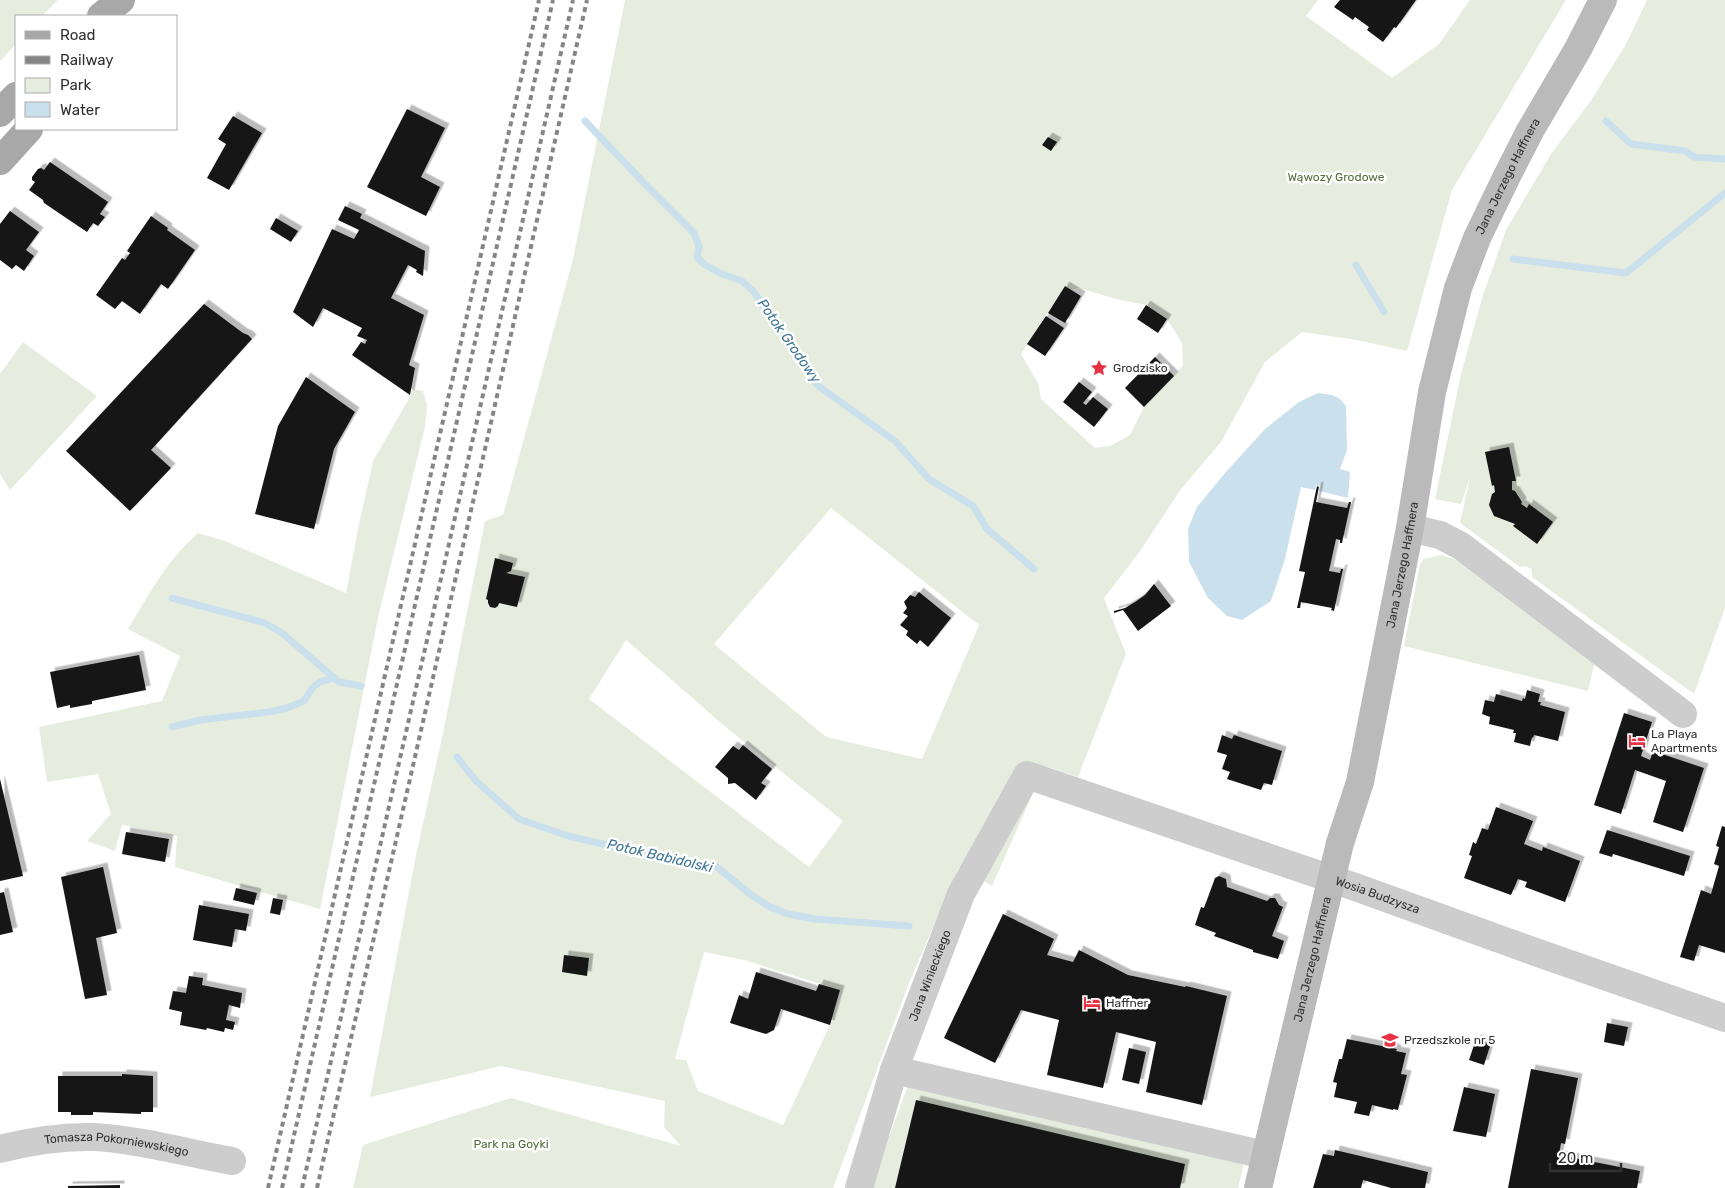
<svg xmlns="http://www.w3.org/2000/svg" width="1725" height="1188" font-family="Rubik,sans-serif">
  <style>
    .green { fill: #e7edde; fill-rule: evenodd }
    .water { fill: #cae0ed }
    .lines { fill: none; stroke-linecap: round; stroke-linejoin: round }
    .stream { stroke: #cae0ed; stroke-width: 7 }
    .building { fill: #171717; filter: url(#shadow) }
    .street { stroke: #cdcdcd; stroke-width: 28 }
    .secondary { stroke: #bababa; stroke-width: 28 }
    .primary { stroke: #a8a8a8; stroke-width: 28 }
    .rail { stroke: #858585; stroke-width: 4; stroke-dasharray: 5 4; stroke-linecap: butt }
    .labels { text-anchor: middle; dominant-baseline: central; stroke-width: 5; stroke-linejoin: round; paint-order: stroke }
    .park-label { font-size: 12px; fill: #546d3c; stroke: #fff }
    .street-label { font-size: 12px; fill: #303030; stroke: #fff }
    .poi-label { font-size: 12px; fill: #303030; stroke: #fff; text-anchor: start }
    .water-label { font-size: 14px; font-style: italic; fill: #3c7495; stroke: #fff }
  </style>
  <defs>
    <filter id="shadow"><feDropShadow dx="4.5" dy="-4.5" stdDeviation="0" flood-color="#0004"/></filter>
  </defs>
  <rect width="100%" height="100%" fill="#fff"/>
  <path class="green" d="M 0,0 L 58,0 L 42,16 L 16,16 L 16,44 L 0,61 Z
    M 625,0 L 1318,0 L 1306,16 L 1392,78 L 1439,44 L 1470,0 L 1566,0 L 1452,190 L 1407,351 L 1357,340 L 1302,332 L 1265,362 L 1221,442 L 1181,489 L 1138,554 L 1104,598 L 1126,654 L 1078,777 L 1045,766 L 992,886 L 959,867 L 909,983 L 833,1188 L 353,1188 L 363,1145 L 511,1098 L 681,1146 L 664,1127 L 665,1101 L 501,1066 L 370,1097 L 416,855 L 443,733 L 485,521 L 503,515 L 573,259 ZM 1065,286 L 1070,290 L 1079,288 L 1116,299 L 1146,305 L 1167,319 L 1182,343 L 1183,366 L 1144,407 L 1130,435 L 1110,446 L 1095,448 L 1041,399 L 1038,383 L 1021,354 ZM 831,508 L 979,625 L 922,759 L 826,737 L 714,644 ZM 626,640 L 722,724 L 843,821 L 809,867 L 589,699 ZM 704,952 L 744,960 L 840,990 L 830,1025 L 783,1125 L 698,1091 L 686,1060 L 675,1059 Z
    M 1647,0 L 1725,0 L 1725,608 L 1694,694 L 1532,577 L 1532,570 L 1526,566 L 1520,567 L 1460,523 L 1470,477 L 1461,504 L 1435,499 L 1461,374 L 1483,295 L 1506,230 L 1551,154 L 1590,102 L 1626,44 Z
    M 23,342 L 97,396 L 10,490 L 0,474 L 0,374 Z
    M 412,389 L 423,391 L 427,405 L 425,427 L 379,613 L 320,909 L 175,867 L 177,836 L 122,825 L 115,851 L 87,841 L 111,814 L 98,774 L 47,782 L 39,727 L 162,701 L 180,656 L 128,629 C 149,594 167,560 198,533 L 225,541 L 346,593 L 358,529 L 373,461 L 410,397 Z
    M 1441,555 L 1454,559 L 1595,661 L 1588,691 L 1404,646 L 1420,564 L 1424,559 Z
    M 910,1080 L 1245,1159 L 1238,1188 L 870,1188 Z"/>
  <path class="water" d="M 1318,393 L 1332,395 L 1340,399 L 1346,406 L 1347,450 L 1340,469 L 1350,472 L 1348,498 L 1319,491 L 1320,486 L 1316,485 L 1315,490 L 1301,487 L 1285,559 L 1271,601 L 1242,620 L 1227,616 L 1208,598 L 1189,562 L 1188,529 L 1197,507 L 1225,473 L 1265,429 L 1299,402 Z"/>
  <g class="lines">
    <path class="stream" d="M 585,121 L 644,183 L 694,233 L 699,246 L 697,257 L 705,265 L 722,274 L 742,281 L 754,292 L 817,385 L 895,441 L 929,479 L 973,506 L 987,529 L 1034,569
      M 1606,121 L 1631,144 L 1685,151 L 1694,157 L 1725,159
      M 1513,259 L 1626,273 L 1725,193
      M 1356,265 L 1384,312
      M 172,598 L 265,623 L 282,633 L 339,682 L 361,686
      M 172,727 L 200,720 L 269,712 L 287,708 L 304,701 L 313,687 L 320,682 L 333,678
      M 457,757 L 476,781 L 519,819 L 568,836 L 668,859 L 717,867 L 750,894 L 768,906 L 788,914 L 815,919 L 909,926"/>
  </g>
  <path class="building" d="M 1340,0 L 1416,0 L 1396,28 L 1394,27 L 1383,42 L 1367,30 L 1369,27 L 1355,17 L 1353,20 L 1334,7 Z
    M 407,109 L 445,128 L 421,177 L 440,187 L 426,216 L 367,187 Z
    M 233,116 L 262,133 L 229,190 L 207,178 L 226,144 L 218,139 Z
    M 1048,137 L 1057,142 L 1051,151 L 1042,145 Z
    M 50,162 L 108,202 L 100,214 L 105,217 L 98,226 L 93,223 L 87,232 L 44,203 L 43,200 L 29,190 L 35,182 L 32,180 L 32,177 L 38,169 L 41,168 L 44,170 Z
    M 345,206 L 362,214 L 360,218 L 425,251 L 423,276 L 416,272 L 417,270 L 408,265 L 391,298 L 424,315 L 409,365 L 415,368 L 410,395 L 352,355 L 361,342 L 365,344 L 367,340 L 357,336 L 362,328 L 323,308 L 313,327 L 293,312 L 332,229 L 354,239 L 359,230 L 338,220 Z
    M 10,211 L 39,232 L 26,250 L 34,256 L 24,271 L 16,265 L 12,269 L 0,260 L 0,224 Z
    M 151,216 L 168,228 L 167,230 L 195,250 L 168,289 L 161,284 L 140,314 L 122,301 L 115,309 L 96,295 L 122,258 L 125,260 L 130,253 L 127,251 Z
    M 276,218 L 298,231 L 291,242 L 270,229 Z
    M 1065,286 L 1081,296 L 1065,323 L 1048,313 Z
    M 204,304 L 243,333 L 248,335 L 252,339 L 151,450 L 171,468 L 130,511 L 66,451 Z
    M 1146,305 L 1167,319 L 1158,333 L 1137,319 Z
    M 1046,316 L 1064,328 L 1045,356 L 1027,344 Z
    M 1155,357 L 1174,376 L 1144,407 L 1125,388 Z
    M 306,377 L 355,412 L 334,449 L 314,529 L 255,514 L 278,426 Z
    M 1079,382 L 1092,392 L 1083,403 L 1086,405 L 1093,397 L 1108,409 L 1094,427 L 1063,402 Z
    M 1509,447 L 1516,481 L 1512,481 L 1512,490 L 1515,491 L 1522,502 L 1521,504 L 1527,508 L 1529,504 L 1553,522 L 1537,544 L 1513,526 L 1515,524 L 1494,516 L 1489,505 L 1492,494 L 1495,492 L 1494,485 L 1492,486 L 1485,452 Z
    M 1317,486 L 1319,487 L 1316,502 L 1347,508 L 1349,502 L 1351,502 L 1342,543 L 1340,543 L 1340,540 L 1336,539 L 1329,571 L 1340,573 L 1341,569 L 1343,569 L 1334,611 L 1331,610 L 1332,608 L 1301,602 L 1300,608 L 1297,608 L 1305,572 L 1299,571 Z
    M 495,558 L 513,563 L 511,571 L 506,573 L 525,577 L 517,607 L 499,603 L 498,606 L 495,608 L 490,607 L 488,603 L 488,600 L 486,599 Z
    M 1154,584 L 1171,606 L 1138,631 L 1123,610 L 1114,613 L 1114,611 L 1125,608 L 1135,602 L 1145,595 Z
    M 919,592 L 951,618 L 928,647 L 920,640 L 917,644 L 906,635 L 908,631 L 900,625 L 908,616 L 903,613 L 907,608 L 904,602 L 910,595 L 915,597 Z
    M 139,655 L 146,690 L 92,701 L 92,704 L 70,708 L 70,705 L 57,708 L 50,672 Z
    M 1527,690 L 1540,694 L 1538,702 L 1541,702 L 1540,705 L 1565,712 L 1558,741 L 1534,735 L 1533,738 L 1532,737 L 1530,746 L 1514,742 L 1516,733 L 1513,733 L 1514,730 L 1489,724 L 1490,717 L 1482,714 L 1485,700 L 1494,702 L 1496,694 L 1522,701 L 1523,698 L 1525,699 Z
    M 1624,713 L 1652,722 L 1641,756 L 1650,760 L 1653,751 L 1704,768 L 1683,832 L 1653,822 L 1666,781 L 1635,770 L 1621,814 L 1594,805 Z
    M 1222,735 L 1232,739 L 1234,735 L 1282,751 L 1272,785 L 1264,783 L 1261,790 L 1227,779 L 1230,772 L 1222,769 L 1227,755 L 1217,752 Z
    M 743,745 L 772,769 L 761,783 L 766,786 L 756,800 L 735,783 L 728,784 L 728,778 L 715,767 L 733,746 L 739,750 Z
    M 0,779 L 23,876 L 0,881 Z
    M 1496,807 L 1533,821 L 1524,844 L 1542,851 L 1543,847 L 1580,861 L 1565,902 L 1525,887 L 1527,882 L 1518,879 L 1511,895 L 1464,878 L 1472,856 L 1469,855 L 1473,842 L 1476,844 L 1482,828 L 1488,830 Z
    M 1722,826 L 1725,827 L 1725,953 L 1699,945 L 1694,961 L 1680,957 L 1701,890 L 1711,894 L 1719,866 L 1714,864 L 1719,847 L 1716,846 Z
    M 1607,830 L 1690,856 L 1684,876 L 1613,854 L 1612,857 L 1599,853 Z
    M 126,832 L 169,839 L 165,862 L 122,854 Z
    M 103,867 L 117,933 L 96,938 L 107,995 L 85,999 L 61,877 Z
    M 1219,876 L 1226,879 L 1227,887 L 1267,901 L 1270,898 L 1275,898 L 1279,905 L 1283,907 L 1272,936 L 1284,941 L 1278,959 L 1253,952 L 1253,950 L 1214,936 L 1216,933 L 1195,925 L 1201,907 L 1204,908 L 1215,878 Z
    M 236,888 L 257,893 L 254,905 L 233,900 Z
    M 4,892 L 13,932 L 0,935 L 0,893 Z
    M 273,898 L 283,900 L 280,915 L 270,913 Z
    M 199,905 L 249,914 L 246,931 L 235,929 L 232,947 L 193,940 Z
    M 1003,914 L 1054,939 L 1047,955 L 1073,962 L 1079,950 L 1128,975 L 1185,987 L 1186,986 L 1227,996 L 1202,1105 L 1146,1092 L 1156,1042 L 1116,1032 L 1103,1088 L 1047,1075 L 1059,1020 L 1021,1010 L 995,1063 L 944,1038 Z
    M 564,955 L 589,958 L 587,976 L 562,972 Z
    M 756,972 L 816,991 L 819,984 L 840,990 L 830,1025 L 781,1009 L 774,1030 L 766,1034 L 730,1023 L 739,995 L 748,999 Z
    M 189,976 L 203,978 L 202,985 L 242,993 L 240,1008 L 229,1005 L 226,1020 L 235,1022 L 233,1030 L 225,1028 L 224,1032 L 207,1028 L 206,1030 L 180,1025 L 182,1012 L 169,1009 L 173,991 L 186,993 Z
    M 1607,1023 L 1628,1027 L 1624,1046 L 1604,1042 Z
    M 1347,1039 L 1397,1049 L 1396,1051 L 1406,1053 L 1401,1074 L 1407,1075 L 1398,1110 L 1393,1109 L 1393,1110 L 1372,1105 L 1369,1116 L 1354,1113 L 1357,1102 L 1334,1097 L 1337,1083 L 1333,1082 L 1339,1059 L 1342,1059 Z
    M 1476,1039 L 1491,1043 L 1484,1065 L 1469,1060 Z
    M 1129,1048 L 1146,1052 L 1139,1084 L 1122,1080 Z
    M 1531,1069 L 1578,1078 L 1565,1144 L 1561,1143 L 1559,1155 L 1640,1171 L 1637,1188 L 1508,1188 Z
    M 122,1074 L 153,1076 L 153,1112 L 141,1112 L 141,1114 L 93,1112 L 93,1115 L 71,1115 L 71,1112 L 58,1112 L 58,1076 L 122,1076 Z
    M 1464,1087 L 1495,1094 L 1486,1137 L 1453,1131 Z
    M 916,1100 L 1185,1164 L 1180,1188 L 895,1188 Z
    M 1335,1150 L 1428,1172 L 1425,1188 L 1391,1188 L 1363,1180 L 1361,1188 L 1313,1188 L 1323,1154 L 1334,1156 Z
    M 120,1185 L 120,1188 L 68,1188 L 68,1186 Z"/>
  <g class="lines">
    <g class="street">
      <path d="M 1410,528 L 1440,535 L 1461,546 L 1683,714"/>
      <path d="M 894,1070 L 1265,1155"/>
      <path id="s1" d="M 0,1149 C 31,1141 63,1136 95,1137 C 141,1140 187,1153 232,1161"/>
      <path id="s2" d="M 859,1188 L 894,1070 L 961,894 L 1027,775 L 1358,888 L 1541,954 L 1725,1018"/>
    </g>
    <path class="secondary" id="s3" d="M 1258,1188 L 1340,843 L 1360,782 L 1410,528 L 1432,392 L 1458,288 L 1477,238 L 1508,174 L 1530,131 L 1578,49 L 1603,0"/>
    <path class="primary" d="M 101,16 L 121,0
      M 0,113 L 16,96
      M 0,161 L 29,129"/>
    <path class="rail" d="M 268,1188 L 539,0
      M 282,1188 L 553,0
      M 302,1188 L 573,0
      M 317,1188 L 587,0"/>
  </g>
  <defs>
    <g id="sight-bare" transform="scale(1.35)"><path d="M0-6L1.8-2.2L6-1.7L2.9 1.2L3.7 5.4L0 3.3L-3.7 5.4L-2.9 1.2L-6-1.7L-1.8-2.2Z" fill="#e83143" stroke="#fff" stroke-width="2.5" paint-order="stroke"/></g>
    <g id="hotel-bare" transform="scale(1.35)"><path d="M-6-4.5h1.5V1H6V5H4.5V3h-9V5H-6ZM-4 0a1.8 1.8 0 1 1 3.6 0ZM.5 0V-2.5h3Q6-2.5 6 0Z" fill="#e83143" stroke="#fff" stroke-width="2.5" paint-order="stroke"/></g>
    <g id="school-bare" transform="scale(1.35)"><path d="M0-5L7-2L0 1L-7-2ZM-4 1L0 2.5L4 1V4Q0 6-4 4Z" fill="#e83143" stroke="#fff" stroke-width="2.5" paint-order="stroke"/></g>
  </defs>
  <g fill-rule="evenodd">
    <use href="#sight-bare" x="1099" y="368"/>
    <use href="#hotel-bare" x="1637" y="741"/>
    <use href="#hotel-bare" x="1092" y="1003"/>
    <use href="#school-bare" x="1390" y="1040"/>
  </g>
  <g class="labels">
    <g class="park-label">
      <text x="1336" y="177">Wąwozy Grodowe</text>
      <text x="511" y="1144">Park na Goyki</text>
    </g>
    <g class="street-label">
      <text stroke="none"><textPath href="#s3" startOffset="1045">Jana Jerzego Haffnera</textPath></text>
      <text stroke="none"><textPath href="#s3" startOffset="640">Jana Jerzego Haffnera</textPath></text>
      <text stroke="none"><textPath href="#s2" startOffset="818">Wosia Budzysza</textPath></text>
      <text stroke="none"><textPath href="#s3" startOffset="235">Jana Jerzego Haffnera</textPath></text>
      <text stroke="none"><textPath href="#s2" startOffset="224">Jana Winieckiego</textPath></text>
      <text stroke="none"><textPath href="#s1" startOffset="118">Tomasza Pokorniewskiego</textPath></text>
    </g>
    <g class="poi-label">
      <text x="1113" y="368">Grodzisko</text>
      <text x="1651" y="734">La Playa<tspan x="1651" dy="14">Apartments</tspan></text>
      <text x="1106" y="1003">Haffner</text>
      <text x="1404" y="1040">Przedszkole nr 5</text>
    </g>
    <g class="water-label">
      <text transform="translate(789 341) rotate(55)">Potok Grodowy</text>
      <text transform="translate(660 856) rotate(13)">Potok Babidolski</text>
    </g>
  </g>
  <rect x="15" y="15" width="162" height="115" fill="#ffffff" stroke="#acacac"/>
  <rect x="25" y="31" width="25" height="8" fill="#a8a8a8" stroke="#acacac"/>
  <text x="60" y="40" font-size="15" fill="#303030">Road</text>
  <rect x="25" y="56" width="25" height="8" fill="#858585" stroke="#acacac"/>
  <text x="60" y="65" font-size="15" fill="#303030">Railway</text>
  <rect x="25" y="78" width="25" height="15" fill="#e7edde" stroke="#acacac"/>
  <text x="60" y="90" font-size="15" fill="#303030">Park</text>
  <rect x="25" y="102" width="25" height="15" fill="#cae0ed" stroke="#acacac"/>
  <text x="60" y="115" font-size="15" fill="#303030">Water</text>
  <path d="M1550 1163v8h71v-8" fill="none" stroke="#303030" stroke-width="2.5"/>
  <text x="1558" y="1163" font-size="15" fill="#303030" stroke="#ffffff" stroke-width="4" paint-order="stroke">20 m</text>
</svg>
